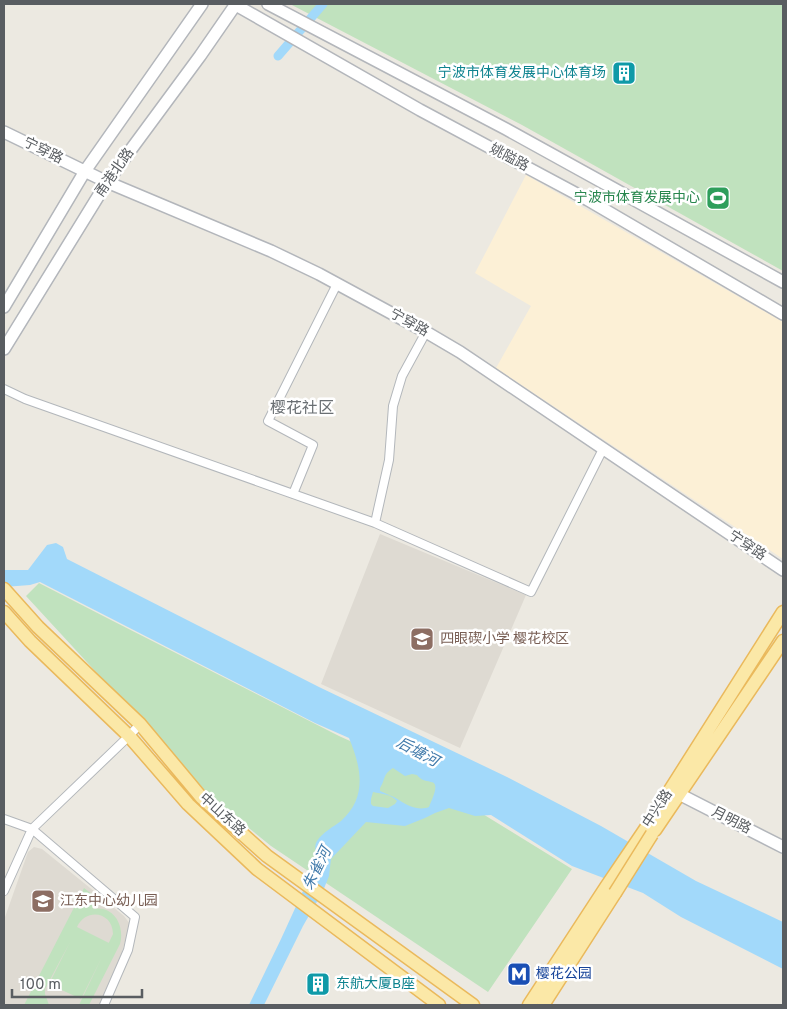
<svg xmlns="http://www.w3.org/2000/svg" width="787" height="1009" font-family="Overpass,'Noto Sans SC',sans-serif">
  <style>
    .commercial { fill: #fcf0d6 }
    .education { fill: #dedad2 }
    .green { fill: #c0e2be }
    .water { fill: #a2d9fa; fill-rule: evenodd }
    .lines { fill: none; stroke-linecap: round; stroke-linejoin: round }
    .canal { stroke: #a2d9fa; stroke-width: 9 }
    .street-casing { stroke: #b3b7bb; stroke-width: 10 }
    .secondary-casing { stroke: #b3b6bb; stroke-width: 14 }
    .primary-casing { stroke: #eab95c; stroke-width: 15 }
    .street { stroke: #fff; stroke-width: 8 }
    .secondary { stroke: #fff; stroke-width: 11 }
    .primary { stroke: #fbe8a7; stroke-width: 12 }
    .primary-bridge-casing { stroke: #eab95c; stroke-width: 15; stroke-linecap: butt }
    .primary-bridge { stroke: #fbe8a7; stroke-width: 12 }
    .labels { text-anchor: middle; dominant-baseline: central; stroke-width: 5; stroke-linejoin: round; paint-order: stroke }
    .culture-label { font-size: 14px; fill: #0d838f; stroke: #fff; text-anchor: end }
    .street-label { font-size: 14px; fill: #595d61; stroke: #fff }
    .leisure-label { font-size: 14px; fill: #27864d; stroke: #fff; text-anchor: end }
    .education-label { font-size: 14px; fill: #785e54; stroke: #fff; text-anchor: start }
    .transit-label { font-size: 14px; fill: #164399; stroke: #fff; text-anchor: start }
    .water-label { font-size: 15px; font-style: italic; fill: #427bab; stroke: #fff }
    .quarter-label { font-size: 16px; fill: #6a6f73; stroke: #fff }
  </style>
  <rect width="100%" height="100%" fill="#ece9e1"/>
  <path class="commercial" d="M 526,175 L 783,322 L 783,559 L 496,368 L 531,306 L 475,273 Z"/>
  <path class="education" d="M 380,534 L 526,595 L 460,748 L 321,684 Z
    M 34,847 L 42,849 L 84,883 L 124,916 L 130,924 L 118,966 L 102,1005 L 4,1005 L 4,920 L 28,852 Z"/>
  <path class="green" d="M 290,4 L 783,4 L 783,271 L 522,125 Z
    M 39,583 L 111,620 L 339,736 L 419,772 L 486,816 L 572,869 L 488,992 L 271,846 L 213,799 L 26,596 Z
    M 84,888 L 97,898 L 93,909 C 114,905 125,926 120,944 L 89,1005 L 79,1005 L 113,934 C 113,912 86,907 77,927 L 109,943 L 81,999 L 49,984 L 70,942 L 45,989 L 45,994 L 49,1005 L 24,1005 Z"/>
  <path class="water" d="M 56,543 L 63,547 L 67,559 L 319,687 L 507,777 L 601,826 L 696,881 L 783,922 L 783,969 L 681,917 L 643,893 L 572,866 L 491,815 L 475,816 L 449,808 L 435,813 L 425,818 L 405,826 L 366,822 L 331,859 L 329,876 L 323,891 L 303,926 L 264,1005 L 249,1005 L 281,939 L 314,867 C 315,864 316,859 316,856 C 316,850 314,846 317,841 C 323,832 333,827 341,821 C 368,797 361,767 349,738 L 315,723 L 40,582 L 30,585 L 4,587 L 4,570 L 28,570 L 47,545 ZM 393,768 L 405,776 L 412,774 L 417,775 C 422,781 424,780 431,782 C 441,783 431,801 429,807 C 419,811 408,806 399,800 C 393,796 386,794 380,791 L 380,788 C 386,779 382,775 393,768 ZM 373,792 C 382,794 391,794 397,801 L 395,804 L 388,808 L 373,806 L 371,804 L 371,799 Z"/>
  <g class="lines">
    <path class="canal" d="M 278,56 L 323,4"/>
    <g class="street-casing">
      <path id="street" d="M 4,389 L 25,399 L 375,523 L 389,460 L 393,406 L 402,376 L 426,332
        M 293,494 L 313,445 L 268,421 L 337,284
        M 375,523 L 531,592 L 603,449
        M 4,819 L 32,829 L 135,917 L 128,950 L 104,1005
        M 4,891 L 32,829 L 129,736 L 140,724"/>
    </g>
    <g class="secondary-casing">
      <path id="secondary" d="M 234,4 L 420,110 L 588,200 L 783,314
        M 268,4 L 506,129 L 783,282
        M 4,132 L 107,182 L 271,251 L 319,274 L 426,332 L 460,352 L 783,570
        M 4,307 L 85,171 L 202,4
        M 4,349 L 107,182 L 200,56 L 236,4
        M 679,794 L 783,847"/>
    </g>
    <g class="primary-casing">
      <path id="primary" d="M 4,589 L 38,627 L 140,724 L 201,797 L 267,856 L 473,1005
        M 4,612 L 30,641 L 129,736 L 188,804 L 257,869 L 439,1005
        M 655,830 L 783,641
        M 529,1005 L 606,887 L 646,828 L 783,612
        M 543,1005 L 615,893"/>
    </g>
    <use href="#street" class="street"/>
    <use href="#secondary" class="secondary"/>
    <use href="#primary" class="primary"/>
    <g class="primary-bridge-casing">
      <path id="primary-bridge" d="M 615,893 L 652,834"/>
    </g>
    <use href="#primary-bridge" class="primary-bridge"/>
  </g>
  <defs>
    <g id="building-square" transform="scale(1.25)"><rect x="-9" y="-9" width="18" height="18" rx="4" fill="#0f9aa8" stroke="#fff"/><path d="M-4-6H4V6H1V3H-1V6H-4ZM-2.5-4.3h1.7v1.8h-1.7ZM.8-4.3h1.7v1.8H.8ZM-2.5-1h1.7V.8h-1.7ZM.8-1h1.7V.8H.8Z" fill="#fff"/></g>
    <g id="stadium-square" transform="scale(1.25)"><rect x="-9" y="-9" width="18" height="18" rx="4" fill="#2e9e5b" stroke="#fff"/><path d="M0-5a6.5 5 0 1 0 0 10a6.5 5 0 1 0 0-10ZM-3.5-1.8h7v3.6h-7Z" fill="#fff"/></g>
    <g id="school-square" transform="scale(1.25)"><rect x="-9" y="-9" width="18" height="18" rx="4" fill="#8d6e63" stroke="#fff"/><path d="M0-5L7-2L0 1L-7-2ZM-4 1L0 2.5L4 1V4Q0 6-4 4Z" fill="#fff"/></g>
    <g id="metro-square" transform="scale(1.25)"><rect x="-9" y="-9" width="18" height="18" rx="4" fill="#1a4fb4" stroke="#fff"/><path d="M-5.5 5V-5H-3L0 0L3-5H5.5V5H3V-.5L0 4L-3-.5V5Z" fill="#fff"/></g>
  </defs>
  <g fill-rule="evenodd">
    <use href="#building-square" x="624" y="73"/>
    <use href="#stadium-square" x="718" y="198"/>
    <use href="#school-square" x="422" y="639"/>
    <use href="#school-square" x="43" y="901"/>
    <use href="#metro-square" x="519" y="974"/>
    <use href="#building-square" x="318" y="984"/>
  </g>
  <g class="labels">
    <g class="culture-label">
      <text x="606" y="73">宁波市体育发展中心体育场</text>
      <text x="336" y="984" text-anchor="start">东航大厦B座</text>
    </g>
    <g class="street-label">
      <text transform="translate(43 151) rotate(26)">宁穿路</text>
      <text transform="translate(509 158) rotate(28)">姚隘路</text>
      <text transform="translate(115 173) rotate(-55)">甬港北路</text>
      <text transform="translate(409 323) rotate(29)">宁穿路</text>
      <text transform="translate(747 546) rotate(34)">宁穿路</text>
      <text transform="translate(658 809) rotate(-57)">中兴路</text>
      <text transform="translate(222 815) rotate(42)">中山东路</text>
      <text transform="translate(731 821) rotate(27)">月明路</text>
    </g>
    <g class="leisure-label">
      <text x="700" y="198">宁波市体育发展中心</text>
    </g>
    <g class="education-label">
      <text x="440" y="639">四眼碶小学 樱花校区</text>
      <text x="60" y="901">江东中心幼儿园</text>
    </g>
    <g class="transit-label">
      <text x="536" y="974">樱花公园</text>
    </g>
    <g class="water-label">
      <text transform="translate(417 753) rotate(28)">后塘河</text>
      <text transform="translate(318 869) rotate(-64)">朱雀河</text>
    </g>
    <g class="quarter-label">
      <text x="302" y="409">樱花社区</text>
    </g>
  </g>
  <rect width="787" height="1009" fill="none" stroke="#595d61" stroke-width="10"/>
  <path d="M12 989v8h130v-8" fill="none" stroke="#595d61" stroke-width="2.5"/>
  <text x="20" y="989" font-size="15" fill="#595d61" stroke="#ffffff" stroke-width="4" paint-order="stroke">100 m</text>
</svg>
